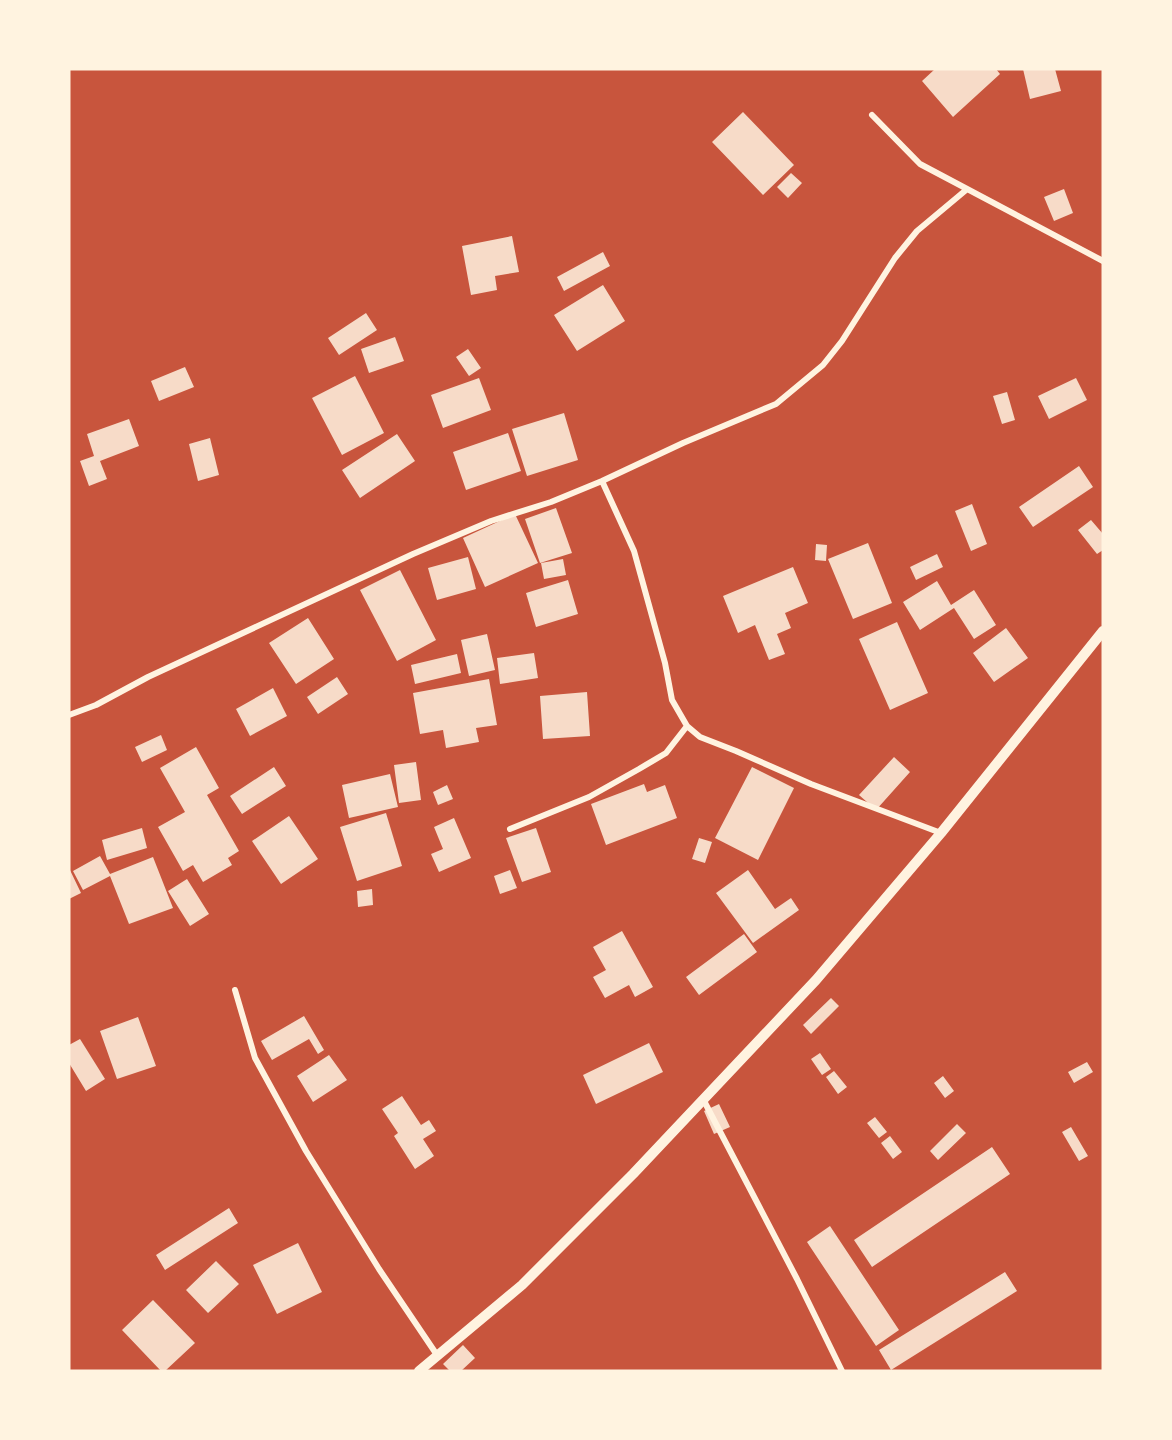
<svg xmlns="http://www.w3.org/2000/svg" width="1172" height="1440" font-family="Jost,sans-serif">
  <style>
    .building { fill: #f7dbc8 }
    .lines { fill: none; stroke-linecap: round; stroke-linejoin: round }
    .minor { stroke: #fff3e0; stroke-width: 6 }
    .tertiary { stroke: #fff3e0; stroke-width: 10 }
  </style>
  <rect width="100%" height="100%" fill="#c8553d"/>
  <path class="building" d="M 935,69 L 996,69 L 1000,74 L 953,117 L 922,81 Z
    M 1023,69 L 1055,69 L 1061,91 L 1030,99 Z
    M 743,112 L 794,165 L 763,195 L 712,142 Z
    M 791,173 L 802,183 L 788,198 L 777,187 Z
    M 1064,189 L 1073,213 L 1054,221 L 1044,197 Z
    M 512,236 L 519,272 L 495,276 L 497,290 L 471,295 L 462,246 Z
    M 603,252 L 610,266 L 564,291 L 557,277 Z
    M 603,285 L 625,321 L 577,351 L 554,315 Z
    M 366,313 L 377,330 L 339,355 L 328,338 Z
    M 395,337 L 404,361 L 369,373 L 361,349 Z
    M 468,349 L 481,368 L 469,376 L 456,357 Z
    M 185,367 L 194,387 L 159,401 L 151,381 Z
    M 355,376 L 384,433 L 342,455 L 312,398 Z
    M 479,378 L 491,410 L 443,428 L 431,395 Z
    M 1076,378 L 1087,400 L 1049,419 L 1038,396 Z
    M 1007,392 L 1015,420 L 1002,424 L 993,396 Z
    M 564,413 L 578,460 L 527,476 L 512,429 Z
    M 129,419 L 139,446 L 100,461 L 107,479 L 89,486 L 80,461 L 94,456 L 87,434 Z
    M 508,433 L 521,471 L 466,490 L 453,452 Z
    M 397,434 L 415,461 L 360,498 L 342,470 Z
    M 210,438 L 219,475 L 198,481 L 189,444 Z
    M 1079,466 L 1093,487 L 1033,527 L 1019,507 Z
    M 972,504 L 987,544 L 971,551 L 955,511 Z
    M 556,508 L 572,553 L 540,563 L 525,519 Z
    M 515,514 L 538,563 L 485,587 L 463,538 Z
    M 1091,520 L 1103,534 L 1103,550 L 1097,554 L 1078,530 Z
    M 868,543 L 892,603 L 853,619 L 828,559 Z
    M 816,544 L 827,545 L 826,561 L 815,560 Z
    M 937,554 L 943,567 L 916,580 L 910,567 Z
    M 468,557 L 476,589 L 437,600 L 428,568 Z
    M 563,559 L 566,575 L 544,579 L 541,563 Z
    M 793,567 L 808,603 L 785,613 L 791,628 L 777,634 L 785,654 L 769,660 L 755,625 L 738,633 L 723,596 Z
    M 400,570 L 436,640 L 397,661 L 360,590 Z
    M 568,580 L 578,614 L 536,627 L 526,593 Z
    M 937,581 L 951,605 L 974,590 L 996,625 L 974,639 L 954,608 L 920,630 L 903,602 Z
    M 308,618 L 334,659 L 296,684 L 269,643 Z
    M 897,622 L 928,693 L 890,710 L 859,639 Z
    M 1006,628 L 1028,658 L 994,682 L 973,653 Z
    M 487,634 L 495,670 L 469,676 L 461,640 Z
    M 534,653 L 538,678 L 500,684 L 497,658 Z
    M 457,654 L 461,673 L 415,684 L 411,665 Z
    M 337,677 L 348,694 L 318,714 L 307,697 Z
    M 489,679 L 497,725 L 476,728 L 479,742 L 446,748 L 443,730 L 420,734 L 413,693 Z
    M 273,688 L 287,716 L 250,736 L 236,709 Z
    M 587,692 L 590,736 L 543,739 L 540,696 Z
    M 161,735 L 167,750 L 142,762 L 135,747 Z
    M 196,747 L 219,788 L 207,795 L 239,851 L 228,858 L 232,865 L 203,882 L 193,865 L 183,871 L 158,827 L 185,812 L 160,768 Z
    M 894,757 L 910,772 L 876,810 L 859,795 Z
    M 416,762 L 421,800 L 399,803 L 394,765 Z
    M 274,767 L 286,786 L 242,814 L 230,796 Z
    M 752,767 L 794,788 L 758,860 L 715,838 Z
    M 390,774 L 398,807 L 349,818 L 342,785 Z
    M 644,784 L 647,792 L 665,785 L 677,818 L 606,845 L 591,804 Z
    M 447,785 L 453,799 L 438,805 L 433,792 Z
    M 386,813 L 402,866 L 357,881 L 340,827 Z
    M 289,816 L 318,859 L 281,884 L 252,841 Z
    M 454,818 L 471,858 L 439,872 L 431,854 L 443,849 L 434,827 Z
    M 142,828 L 147,848 L 107,860 L 102,840 Z
    M 536,828 L 551,872 L 522,882 L 506,838 Z
    M 699,838 L 712,842 L 705,863 L 692,859 Z
    M 100,856 L 110,874 L 153,857 L 173,908 L 129,924 L 110,876 L 83,890 L 73,871 Z
    M 69,868 L 81,893 L 69,899 Z
    M 510,870 L 517,888 L 500,894 L 494,876 Z
    M 748,870 L 775,909 L 791,898 L 799,910 L 753,943 L 716,893 Z
    M 187,879 L 209,914 L 190,926 L 168,891 Z
    M 372,889 L 373,905 L 358,907 L 357,891 Z
    M 622,931 L 653,987 L 635,997 L 629,985 L 605,998 L 593,977 L 606,970 L 593,947 Z
    M 744,934 L 757,952 L 699,995 L 686,977 Z
    M 831,998 L 839,1006 L 811,1034 L 803,1025 Z
    M 304,1016 L 324,1050 L 318,1054 L 309,1039 L 272,1060 L 261,1041 Z
    M 138,1017 L 156,1066 L 117,1079 L 100,1031 Z
    M 80,1039 L 105,1079 L 86,1091 L 69,1063 L 69,1045 Z
    M 649,1043 L 663,1072 L 596,1104 L 583,1075 Z
    M 820,1053 L 831,1069 L 822,1075 L 811,1059 Z
    M 329,1055 L 347,1080 L 313,1102 L 297,1076 Z
    M 1087,1062 L 1093,1072 L 1074,1083 L 1068,1072 Z
    M 834,1071 L 847,1087 L 838,1094 L 826,1077 Z
    M 943,1076 L 954,1091 L 945,1098 L 934,1083 Z
    M 402,1096 L 421,1125 L 429,1120 L 436,1131 L 423,1139 L 434,1156 L 415,1169 L 394,1136 L 398,1133 L 382,1109 Z
    M 719,1104 L 730,1127 L 714,1134 L 704,1111 Z
    M 875,1117 L 887,1132 L 879,1138 L 867,1123 Z
    M 957,1124 L 966,1133 L 938,1160 L 930,1151 Z
    M 1071,1127 L 1088,1156 L 1079,1161 L 1062,1132 Z
    M 890,1136 L 902,1152 L 893,1159 L 881,1143 Z
    M 992,1147 L 1010,1174 L 872,1267 L 854,1240 Z
    M 229,1208 L 238,1223 L 165,1270 L 156,1255 Z
    M 830,1226 L 899,1330 L 876,1346 L 807,1242 Z
    M 298,1243 L 322,1292 L 277,1314 L 253,1265 Z
    M 216,1261 L 239,1284 L 208,1313 L 186,1290 Z
    M 1005,1272 L 1017,1291 L 891,1370 L 879,1350 Z
    M 153,1300 L 195,1343 L 165,1371 L 161,1371 L 122,1330 Z
    M 463,1345 L 475,1358 L 461,1371 L 450,1371 L 443,1364 Z"/>
  <g class="lines">
    <path class="minor" d="M 872,115 L 920,164 L 1103,261
      M 602,481 L 634,551 L 665,663 L 672,700 L 687,726 L 700,737 L 736,751 L 811,784 L 941,833
      M 69,715 L 96,705 L 148,677 L 413,554 L 491,521 L 551,502 L 602,481 L 683,443 L 776,404 L 823,365 L 842,341 L 895,258 L 917,231 L 966,190
      M 510,829 L 589,797 L 639,769 L 666,753 L 687,726
      M 235,990 L 255,1058 L 306,1151 L 379,1269 L 437,1355
      M 703,1099 L 797,1279 L 842,1371"/>
    <path class="tertiary" d="M 419,1371 L 522,1285 L 633,1174 L 816,980 L 941,833 L 1103,631"/>
  </g>
  <rect width="1172" height="1440" fill="none" stroke="#fff3e0" stroke-width="141"/>
</svg>
